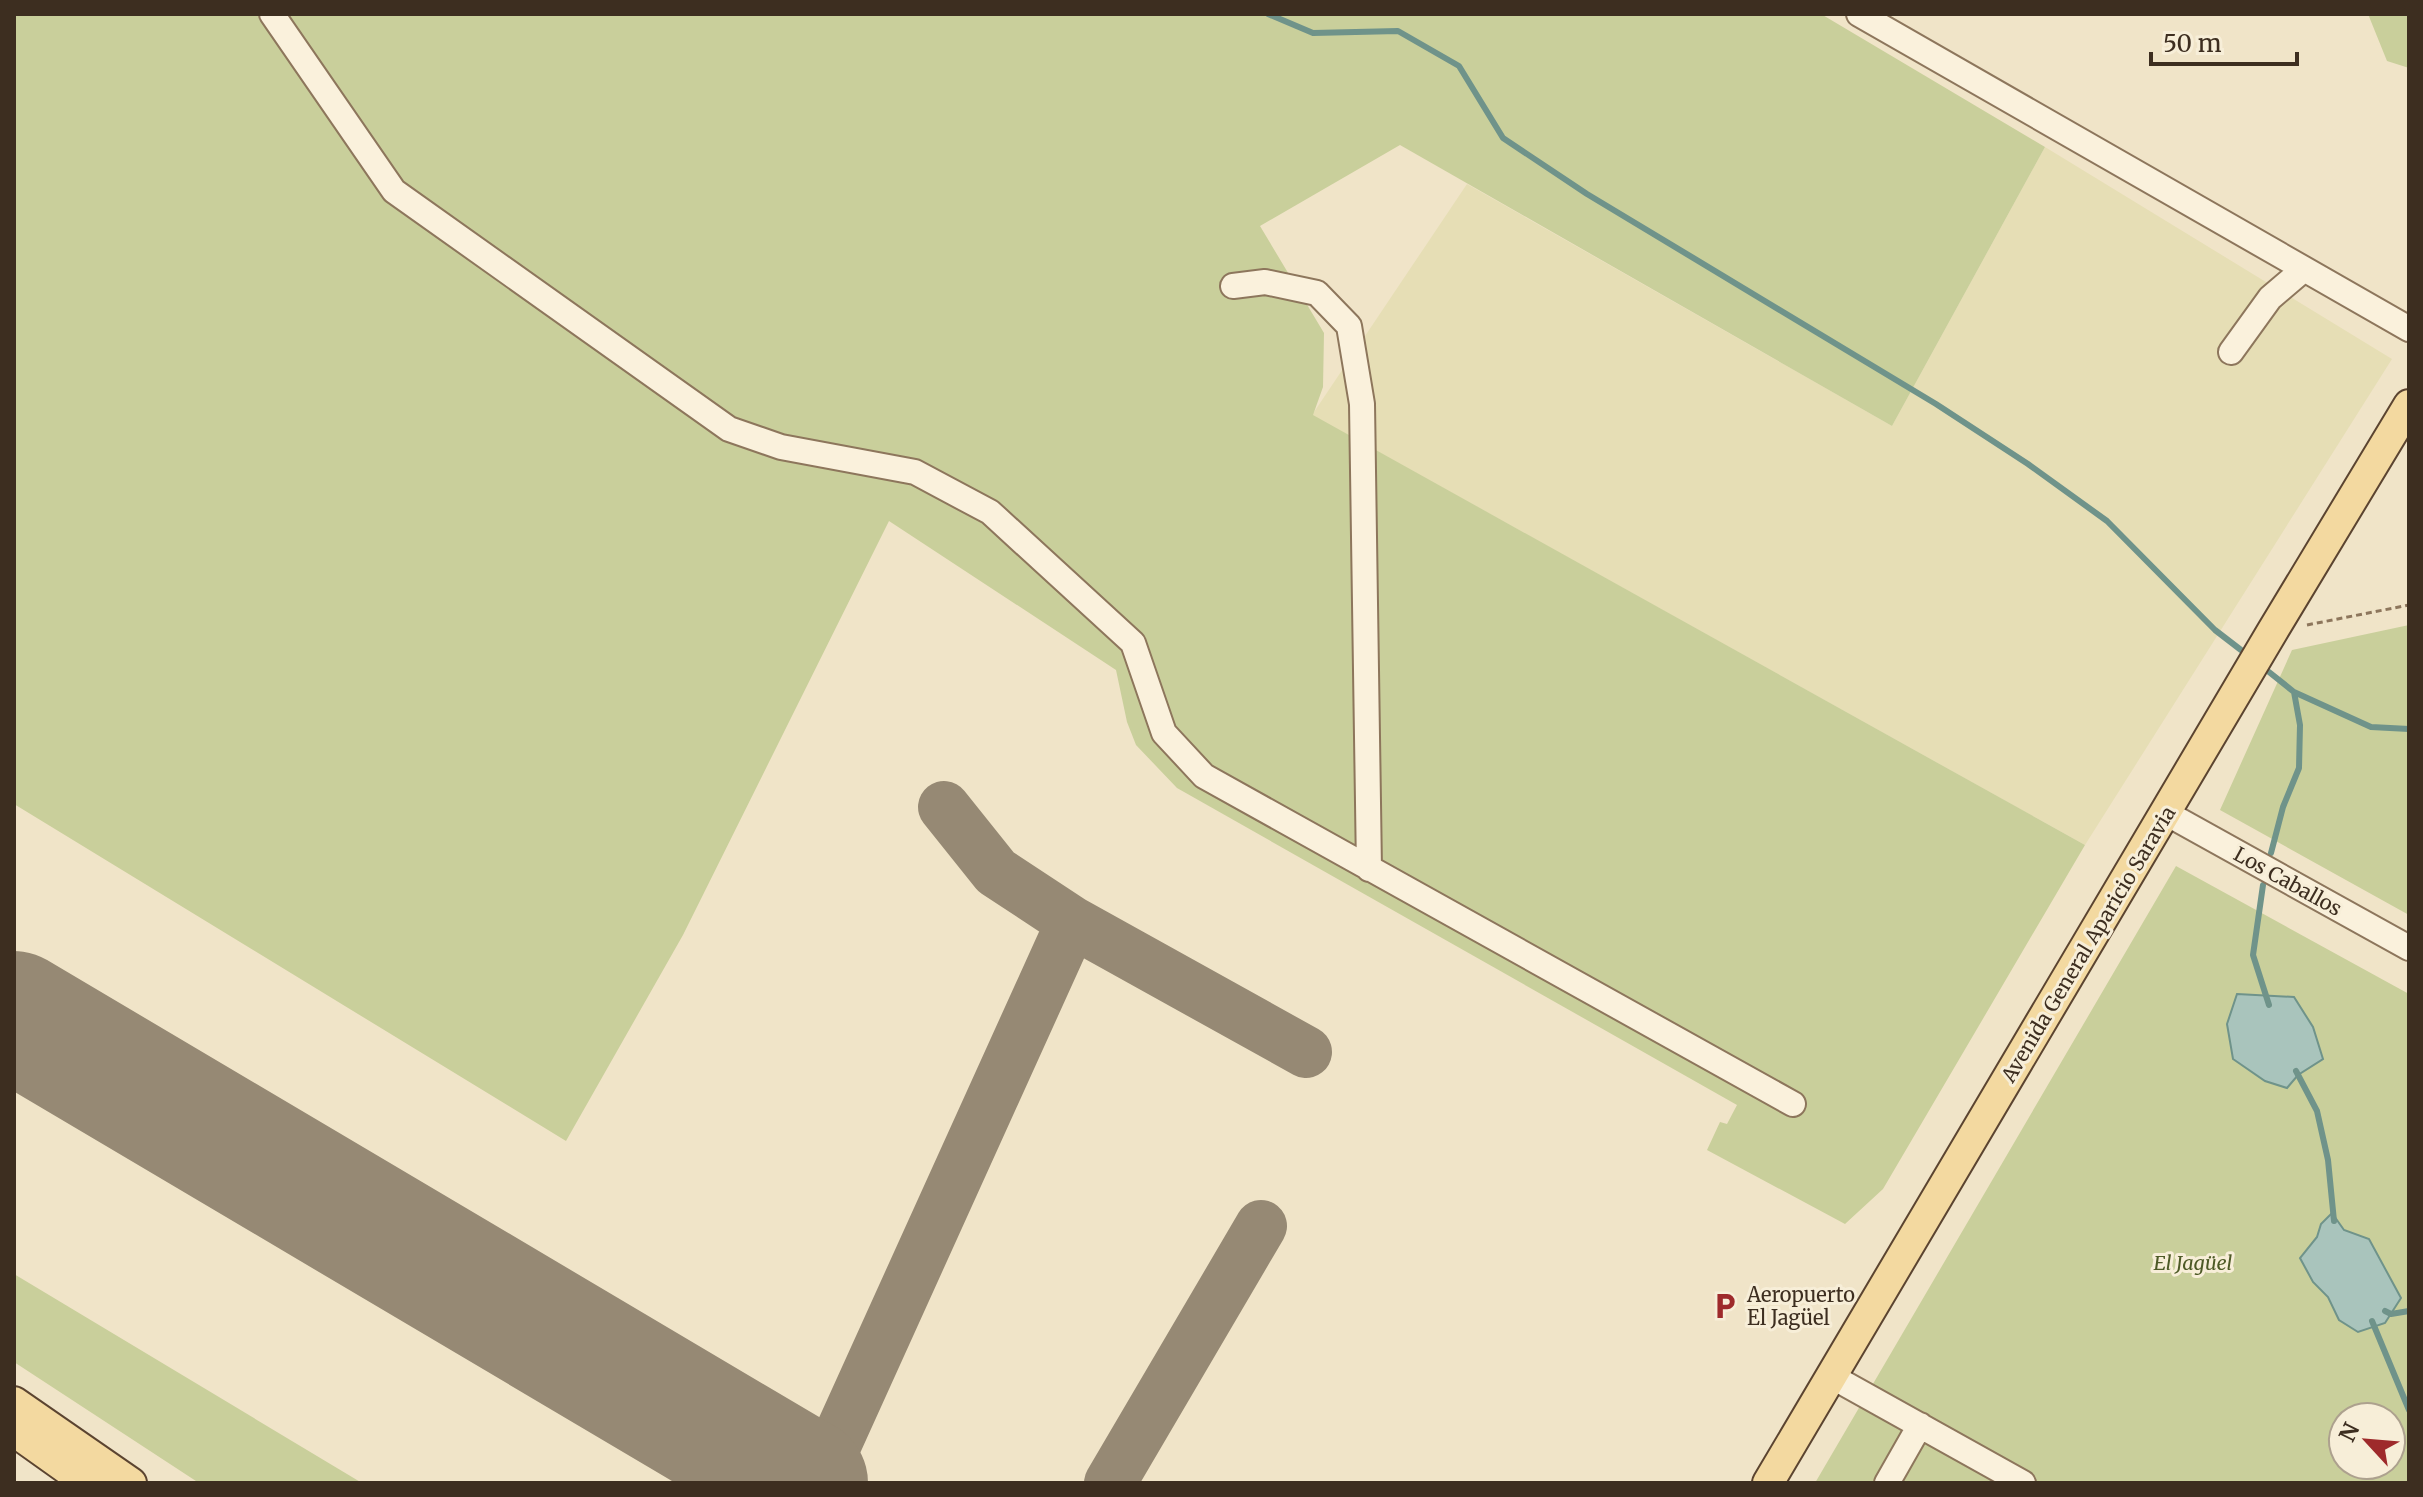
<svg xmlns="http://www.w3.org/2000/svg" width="2423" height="1497" font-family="Merriweather,serif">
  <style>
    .farmland { fill: #e6deb5 }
    .green { fill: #c9cf9b; fill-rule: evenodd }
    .water { fill: #a9c4bc; stroke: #6f938a; stroke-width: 2 }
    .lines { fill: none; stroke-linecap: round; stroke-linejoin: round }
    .stream { stroke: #6f938a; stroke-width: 6 }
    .taxiway { stroke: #968974; stroke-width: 52 }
    .runway { stroke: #968974; stroke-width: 130 }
    .minor-casing { stroke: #8d765c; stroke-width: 28 }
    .major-casing { stroke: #5b4430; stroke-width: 34 }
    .path { stroke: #8d765c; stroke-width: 3; stroke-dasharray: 6 4; stroke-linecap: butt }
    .minor { stroke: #faf1dc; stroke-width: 24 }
    .major { stroke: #f3d9a0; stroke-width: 30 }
    .labels { text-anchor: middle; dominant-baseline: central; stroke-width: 6; stroke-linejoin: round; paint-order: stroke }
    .street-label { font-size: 20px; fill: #3d2e20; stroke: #f7eed8 }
    .park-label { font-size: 20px; font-style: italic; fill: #4d5a26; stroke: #f7eed8 }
    .poi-label { font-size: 20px; fill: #3d2e20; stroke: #f7eed8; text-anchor: start }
  </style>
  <rect width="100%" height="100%" fill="#f0e4c8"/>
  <path class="farmland" d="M 2045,147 L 2392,359 L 2085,845 L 1312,415 L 1467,184 L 1892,426 Z"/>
  <path class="green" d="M 14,14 L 1821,14 L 2045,147 L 1892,426 L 1400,145 L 1260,226 L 1324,333 L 1323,387 L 1313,415 L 2085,845 L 1883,1189 L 1845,1224 L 1707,1150 L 1720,1122 L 1727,1124 L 1737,1105 L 1177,788 L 1136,745 L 1127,722 L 1116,670 L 889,521 L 683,935 L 566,1141 L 14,804 Z
    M 2368,14 L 2409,14 L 2409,68 L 2387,61 Z
    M 2409,625 L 2409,915 L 2220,810 L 2292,650 Z
    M 2176,866 L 2409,994 L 2409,1483 L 1815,1483 ZM 2343,1417 L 2391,1417 L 2391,1465 L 2343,1465 Z
    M 14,1274 L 362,1483 L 199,1483 L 14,1362 Z"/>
  <path class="water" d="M 2237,994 L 2294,997 L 2313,1027 L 2323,1059 L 2298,1075 L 2287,1088 L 2265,1081 L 2233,1059 L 2227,1024 Z
    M 2332,1213 L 2344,1230 L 2369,1239 L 2401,1298 L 2385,1323 L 2358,1332 L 2339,1320 L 2328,1297 L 2313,1282 L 2300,1258 L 2317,1237 L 2321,1224 Z"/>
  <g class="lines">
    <path class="stream" d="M 1268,14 L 1313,33 L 1398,31 L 1459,66 L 1503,138 L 1587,194 L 1936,404 L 2028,464 L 2107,521 L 2215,630 L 2241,650
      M 2269,672 L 2294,692 L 2371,727 L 2409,729
      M 2271,853 L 2283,807 L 2299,768 L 2300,725 L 2294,692
      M 2263,885 L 2253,955 L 2269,1005
      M 2296,1071 L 2317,1111 L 2328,1160 L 2334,1221
      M 2385,1311 L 2391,1314 L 2409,1311
      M 2372,1321 L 2409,1410"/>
    <path class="taxiway" d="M 944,807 L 996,872 L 1072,922 L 1306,1052
      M 818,1483 L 1072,922
      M 1110,1483 L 1261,1226"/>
    <path class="runway" d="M 14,1016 L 803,1483"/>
    <g class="minor-casing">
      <path id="minor" d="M 272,14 L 394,191 L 729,429 L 781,447 L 915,472 L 990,512 L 1133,643 L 1164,733 L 1204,776 L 1793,1104
        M 1859,14 L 2409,329
        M 1233,286 L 1265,282 L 1317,293 L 1349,326 L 1362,404 L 1369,869
        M 2231,352 L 2270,298 L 2304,269
        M 2166,813 L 2409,948
        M 1831,1376 L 2023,1483
        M 1887,1483 L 1920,1425"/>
    </g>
    <g class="major-casing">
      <path id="major" d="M 14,1402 L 131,1483
        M 14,1431 L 87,1483
        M 1768,1483 L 2272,632 L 2409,405"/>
    </g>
    <path class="path" d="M 2307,625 L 2409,605"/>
    <use href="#minor" class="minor"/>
    <use href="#major" class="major"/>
  </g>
  <defs>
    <g id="parking-bare" transform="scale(2.16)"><path d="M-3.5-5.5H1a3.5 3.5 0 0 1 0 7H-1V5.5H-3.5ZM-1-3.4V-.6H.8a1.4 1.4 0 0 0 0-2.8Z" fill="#9e2a2b" stroke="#f7eed8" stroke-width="2.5" paint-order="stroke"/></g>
  </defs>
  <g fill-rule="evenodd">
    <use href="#parking-bare" x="1725" y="1306"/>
  </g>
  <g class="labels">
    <g class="street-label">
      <text transform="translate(2288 881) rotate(29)">Los Caballos</text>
      <text transform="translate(2088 944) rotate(-59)">Avenida General Aparicio Saravia</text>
    </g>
    <g class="park-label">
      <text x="2193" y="1262">El Jagüel</text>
    </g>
    <g class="poi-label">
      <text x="1747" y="1294">Aeropuerto<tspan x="1747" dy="23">El Jagüel</tspan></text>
    </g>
  </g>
  <rect width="2423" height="1497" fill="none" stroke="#3d2e20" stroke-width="32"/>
  <g transform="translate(2367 1441) rotate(296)"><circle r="38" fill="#f7eed8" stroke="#ada18e" stroke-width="2"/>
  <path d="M0-6L14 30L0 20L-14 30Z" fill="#9e2a2b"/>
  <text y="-12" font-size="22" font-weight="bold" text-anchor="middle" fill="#3d2e20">N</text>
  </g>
  <path d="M2151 52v12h146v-12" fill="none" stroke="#3d2e20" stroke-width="4"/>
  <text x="2163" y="52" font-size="24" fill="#3d2e20" stroke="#f7eed8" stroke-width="6" paint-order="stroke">50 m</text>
</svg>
